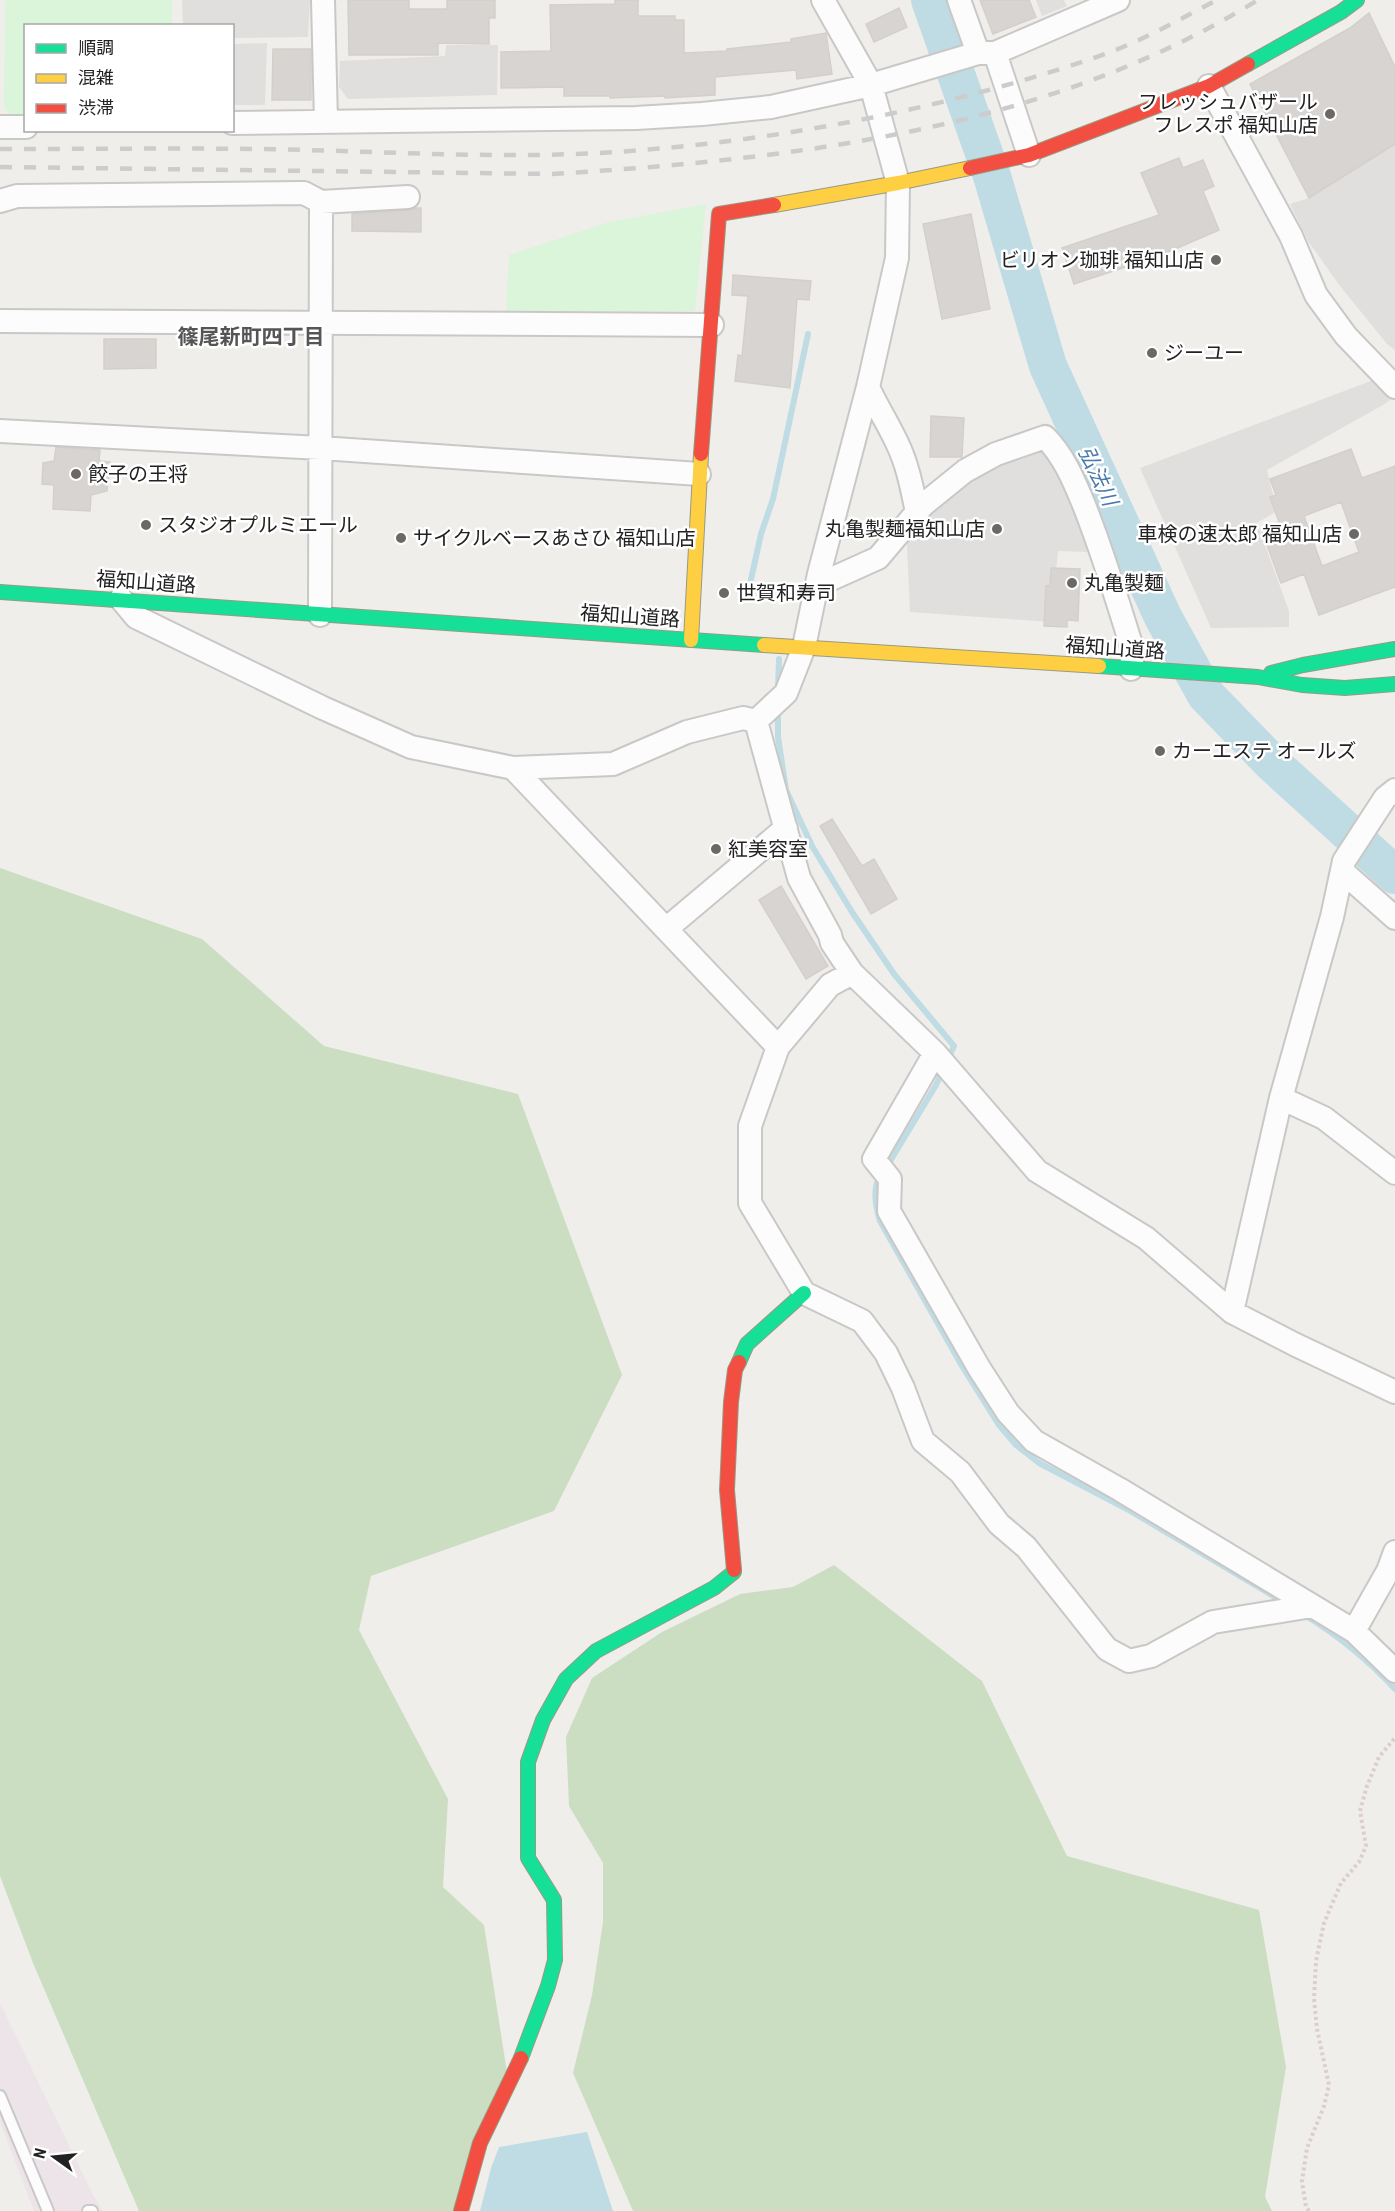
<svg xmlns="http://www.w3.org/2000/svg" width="1395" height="2211" font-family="'Roboto Condensed','Noto Sans JP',sans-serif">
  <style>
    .industrial { fill: #ede4e9 }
    .forest { fill: #cbdec1 }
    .park { fill: #daf5da }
    .parking { fill: #e0dfde }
    .water { fill: #bfdbe3 }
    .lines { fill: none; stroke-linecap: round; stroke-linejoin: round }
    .stream { stroke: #bfdbe3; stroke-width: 6 }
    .river { stroke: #bfdbe3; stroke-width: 38 }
    .building { fill: #d7d4d2; stroke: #d3d0cc; stroke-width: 1.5; fill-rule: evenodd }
    .lane-casing { stroke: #c9c8c7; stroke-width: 14 }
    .street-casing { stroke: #c9c8c7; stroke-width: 26 }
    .fast-casing { stroke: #999a82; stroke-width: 16 }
    .slow-casing { stroke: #999a82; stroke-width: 16 }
    .jam-casing { stroke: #999a82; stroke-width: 16 }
    .path { stroke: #dccecd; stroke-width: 4; stroke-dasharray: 3 3; stroke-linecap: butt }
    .lane { stroke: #fdfcfc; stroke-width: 10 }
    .street { stroke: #fdfcfc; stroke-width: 22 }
    .fast { stroke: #16e098; stroke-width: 14 }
    .slow { stroke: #ffcf43; stroke-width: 14 }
    .jam { stroke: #f24e42; stroke-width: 14 }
    .rail { stroke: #ccc; stroke-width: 4.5; stroke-dasharray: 12 12; stroke-linecap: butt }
    .poi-dot { fill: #6a6968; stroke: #fff; stroke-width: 2 }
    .labels { text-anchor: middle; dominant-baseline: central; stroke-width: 5; stroke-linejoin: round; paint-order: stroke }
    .poi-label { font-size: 20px; fill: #222; stroke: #fff; text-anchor: start }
    .street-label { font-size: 20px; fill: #222; stroke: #fff }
    .neighbourhood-label { font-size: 21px; font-weight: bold; fill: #555; stroke: #fff }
    .water-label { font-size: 21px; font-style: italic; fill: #4a7aab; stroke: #fff }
  </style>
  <rect width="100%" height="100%" fill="#f0eeeb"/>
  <path class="industrial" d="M 0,2003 L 93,2195 L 103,2211 L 34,2211 L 0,2122 Z"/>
  <path class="forest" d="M 0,868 L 202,939 L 324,1046 L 518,1094 L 622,1375 L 554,1511 L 371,1576 L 359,1630 L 448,1799 L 443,1887 L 484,1925 L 508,2079 L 460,2211 L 139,2211 L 33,1963 L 0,1876 Z
    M 834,1565 L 982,1681 L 1067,1856 L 1259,1910 L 1286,2067 L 1265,2197 L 1272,2211 L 633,2211 L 573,2073 L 592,1995 L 603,1922 L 603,1863 L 569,1806 L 566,1737 L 592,1678 L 662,1632 L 740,1594 L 793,1587 Z"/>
  <path class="park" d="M 8,0 L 172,0 L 172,25 L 26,26 L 25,118 L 14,118 L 4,107 L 5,2 Z
    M 706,204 L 695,311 L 506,312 L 509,255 L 609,222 Z"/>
  <path class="parking" d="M 182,0 L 310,0 L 308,37 L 233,38 L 232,26 L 183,25 Z
    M 1036,0 L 1064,0 L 1067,6 L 1042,16 Z
    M 267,43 L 265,105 L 233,105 L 233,44 Z
    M 446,45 L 498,45 L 497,95 L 348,99 L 339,87 L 340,61 L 445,56 Z
    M 1395,144 L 1395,350 L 1387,344 L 1340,286 L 1308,241 L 1290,204 L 1309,198 Z
    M 1376,379 L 1395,396 L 1383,405 L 1267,470 L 1277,511 L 1257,523 L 1289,611 L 1289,627 L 1211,628 L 1140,468 Z
    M 1045,437 L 1090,552 L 1058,551 L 1051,622 L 910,612 L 907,546 L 917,512 Z"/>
  <path class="water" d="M 587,2132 L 613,2211 L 480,2211 L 491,2168 L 499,2147 Z"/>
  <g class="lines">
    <path class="stream" d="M 748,593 L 761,534 L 773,499 L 808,334
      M 778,689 L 779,659
      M 778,708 L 778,737 L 786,790 L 812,846 L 852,912 L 894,974 L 954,1046 L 947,1061
      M 886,1168 L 936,1085 L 943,1070
      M 880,1176 C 872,1190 876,1207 880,1221 L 962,1366 L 999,1425 L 1016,1445 L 1039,1463 L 1127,1509 L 1287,1604
      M 1303,1614 C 1336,1634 1369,1661 1395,1689"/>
    <path class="river" d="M 930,0 L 992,176 L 1048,366 L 1163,617 L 1206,695 L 1273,764 L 1395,875"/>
  </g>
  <path class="building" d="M 348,0 L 409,0 L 409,9 L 447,9 L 447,0 L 495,0 L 495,18 L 489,18 L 489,44 L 438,43 L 438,55 L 349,55 Z
    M 615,0 L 638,0 L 638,16 L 675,16 L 675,20 L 684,20 L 684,53 L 727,51 L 727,49 L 791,42 L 791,39 L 826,33 L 832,74 L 797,79 L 796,70 L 715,77 L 715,95 L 665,98 L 665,96 L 610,98 L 610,96 L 564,96 L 564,87 L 501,88 L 501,52 L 551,51 L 550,5 L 615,4 Z
    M 980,0 L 1029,0 L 1036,17 L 993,34 Z
    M 899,8 L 907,27 L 874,42 L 866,24 Z
    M 1369,13 L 1395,67 L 1395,144 L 1309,198 L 1250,84 L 1350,28 Z
    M 273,49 L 311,49 L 311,100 L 272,100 Z
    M 1179,158 L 1183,168 L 1203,160 L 1214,186 L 1203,191 L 1219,230 L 1159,256 L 1074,284 L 1062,248 L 1159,215 L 1141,173 Z
    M 415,208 L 421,208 L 421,232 L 352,231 L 352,214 L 409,210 Z
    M 971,214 L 990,309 L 942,319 L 923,224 Z
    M 733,275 L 811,281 L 809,300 L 797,299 L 790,388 L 735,381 L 738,355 L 742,356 L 748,296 L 732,295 Z
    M 104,339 L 156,339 L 156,368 L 104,369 Z
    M 931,416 L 964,418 L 962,457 L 930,457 Z
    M 56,447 L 100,450 L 99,461 L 110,462 L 107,491 L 91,495 L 90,511 L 53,509 L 54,485 L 42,484 L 43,463 L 54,461 Z
    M 1351,449 L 1362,478 L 1395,466 L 1395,587 L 1319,615 L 1304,574 L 1281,583 L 1261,529 L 1279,522 L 1270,497 L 1276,495 L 1270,479 ZM 1341,502 L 1359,552 L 1322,566 L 1304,516 Z
    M 1051,568 L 1080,569 L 1078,621 L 1067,620 L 1067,627 L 1044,626 L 1046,586 L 1050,586 Z
    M 832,819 L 862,866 L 874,859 L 897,899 L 871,914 L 820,826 Z
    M 781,886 L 828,966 L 806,979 L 759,900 Z"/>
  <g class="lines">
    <g class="lane-casing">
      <path id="lane" d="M 0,2096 L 48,2211
        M 88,2211 L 92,2211"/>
    </g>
    <g class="street-casing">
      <path id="street" d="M 323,0 L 326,122
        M 959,0 L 978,53
        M 995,53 L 1029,155
        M 1209,86 L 1291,236 L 1316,295 L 1346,336 L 1395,387
        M 232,123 L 636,118 L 702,114 L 771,107 L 871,85 L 978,53 L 995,53 L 1118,0
        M 0,127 L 26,127
        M 0,201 L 17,196 L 304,193 L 321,202 L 320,615
        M 321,202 L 408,197
        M 0,321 L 712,325
        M 868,387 C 877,407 889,425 898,445 C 908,466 912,489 917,512
        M 0,431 L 321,448 L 699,474
        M 818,585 L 878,558 L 923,505 L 965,471 L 996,454 L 1045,437 C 1064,456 1074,481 1084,505 C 1103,553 1118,602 1133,651 L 1131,669
        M 121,599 L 136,617 L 323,708 L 411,747 L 513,768 L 613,764 L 687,732 L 743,718 L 756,721
        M 756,721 L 799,878 L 830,935 L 832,943 L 852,973 L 935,1053 L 1037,1171 L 1146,1238 L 1232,1312 L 1296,1345 L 1395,1392
        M 756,721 L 786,693 L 804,647 L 819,574 L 868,387 L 897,258 L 898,183 L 871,85 L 823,0
        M 513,768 L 778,1047
        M 1342,871 L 1395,918
        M 666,929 L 786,828
        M 852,973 L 830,985 L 778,1047 L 750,1126 L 750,1203 L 804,1293 L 862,1321 L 886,1353 L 903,1388 L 923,1441 L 960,1472 L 999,1524 L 1026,1547 L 1107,1649 L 1129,1661 L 1151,1656 L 1213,1622 L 1312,1606
        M 935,1053 L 874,1159 L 890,1179 L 889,1211 L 979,1368 L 1008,1413 L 1034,1441 L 1119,1489 L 1354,1631 L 1395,1671
        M 1281,1098 L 1324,1118 L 1395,1173
        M 1232,1312 L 1281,1098 L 1332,917 L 1344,861 L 1385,798 L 1395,790
        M 1354,1631 L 1388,1571 L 1395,1552"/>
    </g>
    <g class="fast-casing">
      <path id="fast" d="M 1248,64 L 1341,12 L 1357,0
        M 0,592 L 764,645
        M 1099,666 L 1258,677 L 1302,685 L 1345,688 L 1395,684
        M 1271,673 L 1303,665 L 1395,649
        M 739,1362 L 747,1344 L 804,1293
        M 521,2058 L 548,1986 L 555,1960 L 554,1900 L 528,1858 L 528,1762 L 543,1720 L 566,1679 L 596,1651 L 714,1588 L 734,1572 L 734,1570"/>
    </g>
    <g class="slow-casing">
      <path id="slow" d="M 774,205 L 898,183 L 970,168
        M 691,640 L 701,454
        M 764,645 L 1099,666"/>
    </g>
    <g class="jam-casing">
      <path id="jam" d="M 970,168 L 1029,155 L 1209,86 L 1248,64
        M 701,454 L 719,214 L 774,205
        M 734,1570 L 727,1490 L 731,1402 L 735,1370 L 739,1362
        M 461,2211 L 480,2143 L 521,2058"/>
    </g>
    <path class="path" d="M 1309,2211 L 1306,2207 L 1302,2181 L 1307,2148 L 1324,2106 L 1329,2085 L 1317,2029 L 1314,1999 L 1316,1961 L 1324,1923 L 1341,1883 L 1359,1862 L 1366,1846 L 1360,1811 L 1367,1786 L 1379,1757 L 1395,1738"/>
    <use href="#lane" class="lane"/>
    <use href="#street" class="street"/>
    <use href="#fast" class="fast"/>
    <use href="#slow" class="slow"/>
    <use href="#jam" class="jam"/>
    <path class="rail" d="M 0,149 C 87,149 175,148 262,149 C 388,151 515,161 642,150 C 795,138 960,105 1105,54 C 1144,40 1180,19 1217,0
      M 0,167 L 552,174 C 795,159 1046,130 1258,0"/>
  </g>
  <g class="poi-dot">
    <circle cx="1330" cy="114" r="6"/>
    <circle cx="1216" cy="260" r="6"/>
    <circle cx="1152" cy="353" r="6"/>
    <circle cx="76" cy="474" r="6"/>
    <circle cx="146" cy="525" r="6"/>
    <circle cx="997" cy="529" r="6"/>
    <circle cx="1354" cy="534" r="6"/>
    <circle cx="401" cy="538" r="6"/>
    <circle cx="1072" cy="583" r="6"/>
    <circle cx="724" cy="593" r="6"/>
    <circle cx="1160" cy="751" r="6"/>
    <circle cx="716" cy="849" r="6"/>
  </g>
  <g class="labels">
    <g class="poi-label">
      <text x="1318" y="102" text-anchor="end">フレッシュバザール<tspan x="1318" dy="23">フレスポ 福知山店</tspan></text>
      <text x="1204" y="260" text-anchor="end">ビリオン珈琲 福知山店</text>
      <text x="1164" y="353">ジーユー</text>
      <text x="88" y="474">餃子の王将</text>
      <text x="158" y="525">スタジオプルミエール</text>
      <text x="985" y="529" text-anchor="end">丸亀製麺福知山店</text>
      <text x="1342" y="534" text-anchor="end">車検の速太郎 福知山店</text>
      <text x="413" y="538">サイクルベースあさひ 福知山店</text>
      <text x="1084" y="583">丸亀製麺</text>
      <text x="736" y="593">世賀和寿司</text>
      <text x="1172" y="751">カーエステ オールズ</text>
      <text x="728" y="849">紅美容室</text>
    </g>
    <g class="street-label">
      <text transform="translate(146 582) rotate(4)">福知山道路</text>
      <text transform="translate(630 616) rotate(4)">福知山道路</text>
      <text transform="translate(1115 648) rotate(4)">福知山道路</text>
    </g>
    <g class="neighbourhood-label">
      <text x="251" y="337">篠尾新町四丁目</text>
    </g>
    <g class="water-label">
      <text transform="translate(1098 476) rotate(65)">弘法川</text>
    </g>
  </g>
  <rect x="24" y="24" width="210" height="108" fill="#ffffff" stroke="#a7a7a7" stroke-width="1.5"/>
  <rect x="36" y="44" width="30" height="9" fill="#16e098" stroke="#a7a7a7" stroke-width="1.5"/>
  <text x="78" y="54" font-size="18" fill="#222222">順調</text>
  <rect x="36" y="74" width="30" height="9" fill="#ffcf43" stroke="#a7a7a7" stroke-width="1.5"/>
  <text x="78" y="84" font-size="18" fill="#222222">混雑</text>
  <rect x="36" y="104" width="30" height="9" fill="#f24e42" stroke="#a7a7a7" stroke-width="1.5"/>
  <text x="78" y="114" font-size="18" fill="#222222">渋滞</text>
  <g transform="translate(54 2157) rotate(285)" stroke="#ffffff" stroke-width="4.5" paint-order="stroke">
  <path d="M0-4.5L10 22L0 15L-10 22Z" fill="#222222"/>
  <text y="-9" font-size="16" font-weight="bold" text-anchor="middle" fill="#222222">N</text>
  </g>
</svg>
